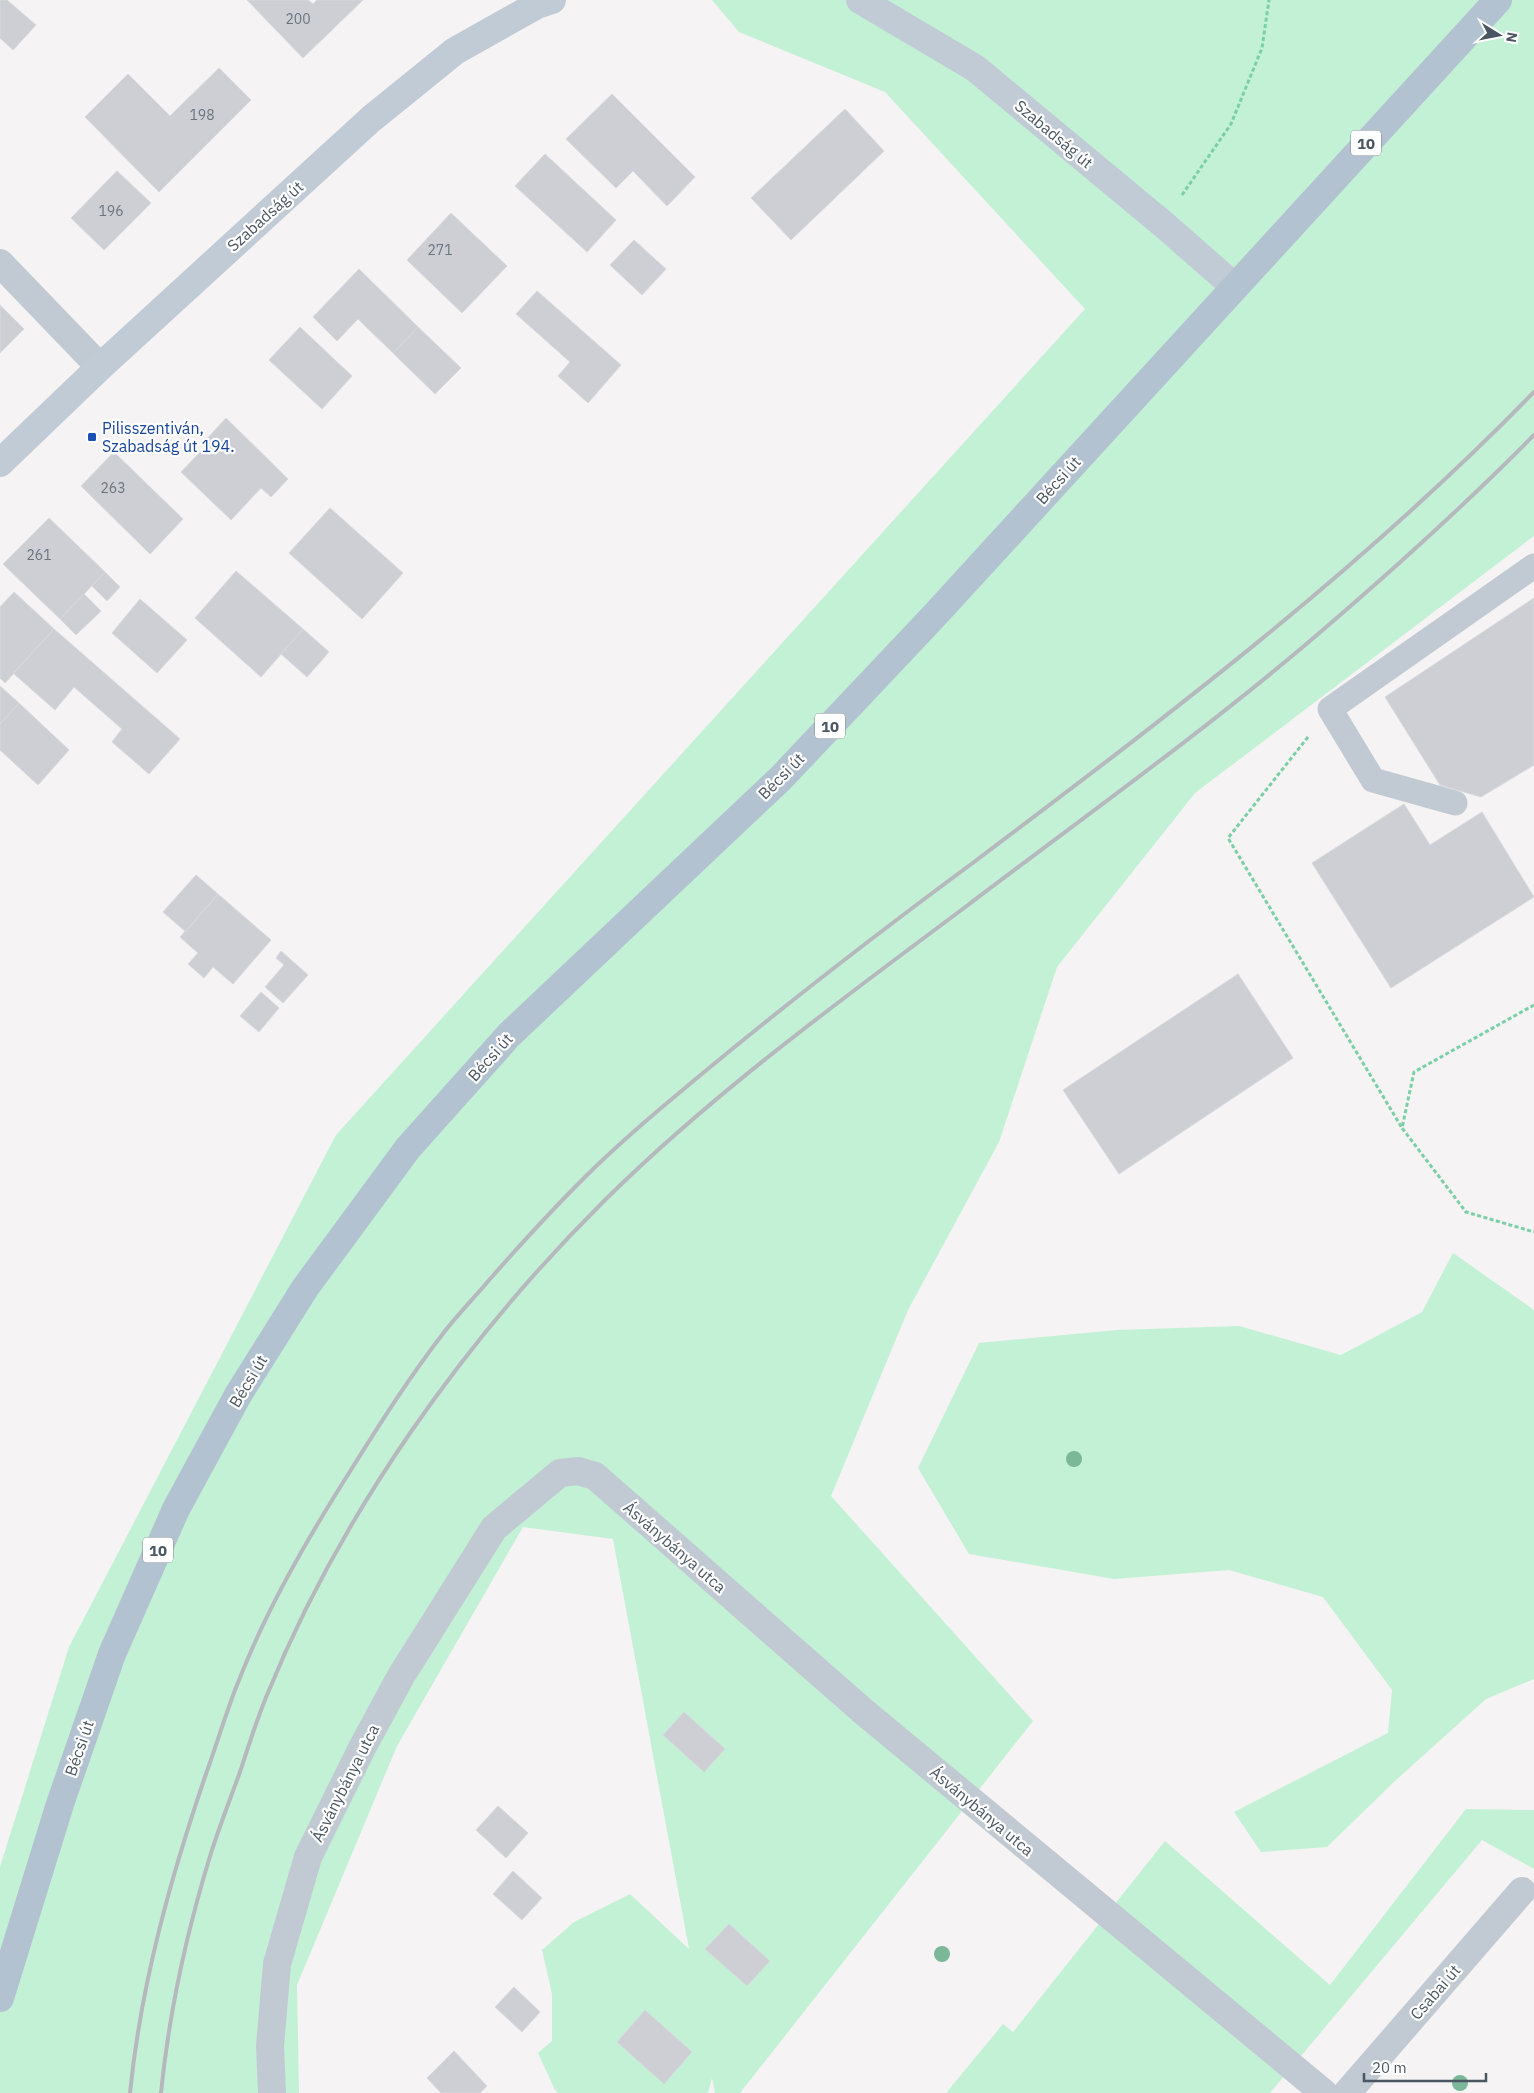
<svg xmlns="http://www.w3.org/2000/svg" width="1534" height="2093" font-family="'IBM Plex Sans',sans-serif">
  <style>
    .green { fill: #c3f1d5 }
    .building { fill: #cdcfd5; stroke: #d7d9de }
    .lines { fill: none; stroke-linecap: round; stroke-linejoin: round }
    .path { stroke: #7ad0a6; stroke-width: 3; stroke-dasharray: 4 2.5; stroke-linecap: butt }
    .lane { stroke: #c1cad2; stroke-width: 25 }
    .street { stroke: #c1cad2; stroke-width: 28 }
    .secondary { stroke: #c1cbd6; stroke-width: 28 }
    .primary { stroke: #b3c2d1; stroke-width: 28 }
    .rail { stroke: #b5b8bd; stroke-width: 4 }
    .tree { fill: #7bb799 }
    .transit-dot { fill: #1a4fb4; stroke: #fff; stroke-width: 2 }
    .labels { text-anchor: middle; dominant-baseline: central; stroke-width: 4.5; stroke-linejoin: round; paint-order: stroke }
    .number-label { font-size: 14px; fill: #6b747e }
    .shield { fill: #fff; stroke: #808990; stroke-width: 1 }
    .shield-label { font-size: 15px; font-weight: bold; fill: #4a5661 }
    .street-label { font-size: 16px; fill: #4a5661; stroke: #fff }
    .transit-label { font-size: 16px; fill: #164399; stroke: #fff; text-anchor: start }
  </style>
  <rect width="100%" height="100%" fill="#f5f3f3"/>
  <path class="green" d="M 712,0 L 1534,0 L 1534,536 L 1195,793 L 1057,967 L 999,1142 L 908,1310 L 831,1496 L 1033,1721 L 740,2093 L 715,2093 L 712,2078 L 708,2093 L 558,2093 L 555,2090 L 538,2053 L 552,2041 L 552,1994 L 542,1950 L 574,1922 L 630,1894 L 689,1949 L 613,1539 L 523,1527 L 397,1746 L 297,1985 L 299,2093 L 0,2093 L 0,1867 L 69,1647 L 336,1135 L 1085,309 L 885,92 L 739,32 Z
    M 1453,1253 L 1534,1310 L 1534,1679 L 1486,1699 L 1396,1780 L 1327,1847 L 1261,1852 L 1234,1812 L 1388,1733 L 1392,1690 L 1323,1597 L 1229,1570 L 1114,1579 L 969,1554 L 918,1468 L 979,1343 L 1117,1330 L 1239,1326 L 1341,1355 L 1422,1312 Z
    M 1466,1809 L 1534,1810 L 1534,1869 L 1482,1840 L 1270,2093 L 946,2093 L 1003,2024 L 1013,2032 L 1165,1841 L 1330,1985 Z"/>
  <path class="building" d="M 0,0 L 7,0 L 36,25 L 13,50 L 0,38 Z
    M 247,0 L 308,0 L 313,4 L 317,0 L 363,0 L 303,58 Z
    M 219,68 L 251,100 L 159,192 L 85,117 L 128,74 L 170,116 Z
    M 612,94 L 695,177 L 667,206 L 633,171 L 616,188 L 566,139 Z
    M 845,109 L 884,151 L 791,240 L 751,198 Z
    M 545,154 L 616,220 L 587,252 L 515,186 Z
    M 117,171 L 151,203 L 104,250 L 71,218 Z
    M 451,213 L 507,266 L 462,313 L 407,260 Z
    M 634,240 L 666,269 L 642,295 L 610,265 Z
    M 359,269 L 418,327 L 393,353 L 358,319 L 337,341 L 313,317 Z
    M 537,291 L 621,365 L 588,403 L 558,376 L 570,362 L 516,314 Z
    M 0,305 L 24,329 L 0,353 Z
    M 300,327 L 352,376 L 322,409 L 269,360 Z
    M 418,327 L 461,368 L 435,394 L 393,353 Z
    M 226,418 L 288,479 L 271,497 L 261,488 L 231,520 L 181,472 L 206,446 L 203,443 Z
    M 114,452 L 183,519 L 150,554 L 81,486 Z
    M 330,508 L 403,573 L 362,619 L 289,553 Z
    M 49,518 L 105,572 L 60,619 L 3,564 Z
    M 236,571 L 303,629 L 261,677 L 195,618 Z
    M 105,572 L 120,587 L 107,601 L 92,586 Z
    M 14,592 L 54,629 L 5,683 L 0,678 L 0,607 Z
    M 84,594 L 101,611 L 76,635 L 60,619 Z
    M 1534,598 L 1534,765 L 1481,797 L 1440,785 L 1385,697 Z
    M 140,599 L 187,640 L 157,673 L 112,633 Z
    M 54,629 L 180,739 L 149,774 L 112,742 L 122,729 L 74,687 L 55,710 L 13,673 Z
    M 303,629 L 329,652 L 307,677 L 281,654 Z
    M 0,686 L 19,703 L 0,724 Z
    M 19,703 L 69,750 L 38,785 L 0,750 L 0,724 Z
    M 1404,804 L 1430,845 L 1482,812 L 1534,897 L 1391,988 L 1312,863 Z
    M 196,875 L 218,894 L 186,932 L 163,912 Z
    M 218,894 L 271,940 L 233,984 L 213,967 L 204,978 L 188,964 L 198,953 L 180,937 Z
    M 281,951 L 308,975 L 283,1003 L 265,987 L 284,965 L 276,958 Z
    M 1238,974 L 1293,1058 L 1119,1174 L 1063,1090 Z
    M 261,992 L 279,1008 L 259,1032 L 240,1016 Z
    M 684,1712 L 725,1749 L 704,1772 L 663,1735 Z
    M 498,1806 L 528,1833 L 506,1858 L 476,1830 Z
    M 513,1871 L 542,1898 L 522,1920 L 493,1894 Z
    M 729,1924 L 770,1961 L 747,1986 L 705,1949 Z
    M 514,1987 L 540,2012 L 522,2032 L 495,2007 Z
    M 645,2010 L 692,2052 L 664,2084 L 617,2042 Z
    M 454,2051 L 487,2086 L 480,2093 L 441,2093 L 427,2078 Z"/>
  <g class="lines">
    <path class="path" d="M 1182,195 L 1231,124 L 1262,48 L 1269,0
      M 1308,737 L 1228,838 L 1402,1128
      M 1534,1005 L 1414,1072 L 1402,1128 L 1466,1212 L 1534,1232"/>
    <path class="lane" d="M 1455,803 L 1373,780 L 1330,709 L 1534,566"/>
    <path class="street" d="M 0,263 L 100,367
      M 272,2093 L 270,2046 L 277,1964 L 308,1857 L 362,1748 L 401,1676 L 494,1528 L 560,1473 L 578,1471 L 595,1476 L 864,1712 L 1324,2093
      M 1347,2093 L 1522,1891"/>
    <path class="secondary" d="M 860,0 L 975,68 L 1163,224 L 1235,287
      M 0,463 L 100,367 L 371,119 L 455,51 L 537,5 L 552,0"/>
    <path class="primary" d="M 0,1998 L 60,1804 L 112,1654 L 176,1509 L 238,1395 L 305,1288 L 408,1148 L 509,1035 L 781,778 L 934,616 L 1498,0"/>
    <path class="rail" d="M 130,2093 C 141,1983 171,1876 207,1771 C 217,1743 226,1713 237,1685 C 266,1610 306,1541 349,1473 C 379,1425 410,1376 445,1331 C 459,1313 475,1297 490,1279 C 520,1245 551,1211 583,1179 C 621,1141 662,1107 703,1073 C 791,1000 882,930 974,862 C 1169,715 1363,568 1534,392
      M 161,2093 C 169,2012 187,1931 211,1853 C 220,1825 231,1797 241,1769 C 249,1744 257,1719 267,1695 C 341,1513 465,1339 604,1201 C 715,1091 844,998 968,905 C 1080,820 1196,737 1304,646 C 1383,579 1461,509 1534,435"/>
  </g>
  <g class="tree">
    <circle cx="1074" cy="1459" r="8"/>
    <circle cx="942" cy="1954" r="8"/>
    <circle cx="1460" cy="2083" r="8"/>
  </g>
  <rect class="transit-dot" x="87" y="432" width="10" height="10" rx="2.5"/>
  <g class="labels">
    <g class="number-label">
      <text x="298" y="19">200</text>
      <text x="202" y="115">198</text>
      <text x="111" y="211">196</text>
      <text x="440" y="250">271</text>
      <text x="113" y="488">263</text>
      <text x="39" y="555">261</text>
    </g>
    <g class="shield">
      <rect x="1351" y="130.5" width="30" height="25" rx="4"/>
      <rect x="815" y="713.5" width="30" height="25" rx="4"/>
      <rect x="143" y="1537.5" width="30" height="25" rx="4"/>
    </g>
    <g class="shield-label">
      <text x="1366" y="143">10</text>
      <text x="830" y="726">10</text>
      <text x="158" y="1550">10</text>
    </g>
    <g class="street-label">
      <text transform="translate(1054 134) rotate(40)">Szabadság út</text>
      <text transform="translate(265 216) rotate(-42)">Szabadság út</text>
      <text transform="translate(1058 480) rotate(-48)">Bécsi út</text>
      <text transform="translate(781 776) rotate(-45)">Bécsi út</text>
      <text transform="translate(490 1057) rotate(-48)">Bécsi út</text>
      <text transform="translate(248 1381) rotate(-59)">Bécsi út</text>
      <text transform="translate(675 1547) rotate(41)">Ásványbánya utca</text>
      <text transform="translate(79 1748) rotate(-71)">Bécsi út</text>
      <text transform="translate(345 1783) rotate(-63)">Ásványbánya utca</text>
      <text transform="translate(982 1811) rotate(40)">Ásványbánya utca</text>
      <text transform="translate(1435 1992) rotate(-49)">Csabai út</text>
    </g>
    <g class="transit-label">
      <text x="102" y="428">Pilisszentiván,<tspan x="102" dy="18">Szabadság út 194.</tspan></text>
    </g>
  </g>
  <g transform="translate(1499 35) rotate(100)" stroke="#ffffff" stroke-width="4" paint-order="stroke">
  <path d="M0-4L9 19L0 12L-9 19Z" fill="#4a5661"/>
  <text y="-8" font-size="14" font-weight="bold" text-anchor="middle" fill="#4a5661">N</text>
  </g>
  <path d="M1364 2073v8h122v-8" fill="none" stroke="#4a5661" stroke-width="2.5"/>
  <text x="1372" y="2073" font-size="15" fill="#4a5661" stroke="#ffffff" stroke-width="4" paint-order="stroke">20 m</text>
</svg>
